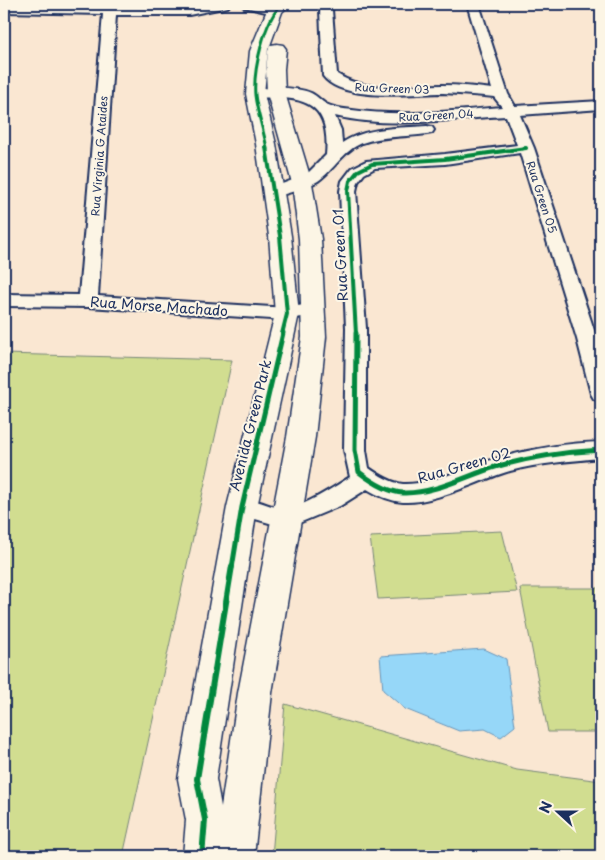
<svg xmlns="http://www.w3.org/2000/svg" width="605" height="860" font-family="'Playpen Sans',sans-serif">
  <style>
    .green { fill: #d1dd90; stroke: #768677 }
    .water { fill: #96d7f8; stroke: #6594ba }
    .lines { fill: none; stroke-linecap: round; stroke-linejoin: round }
    .street-casing { stroke: #1b2f5e; stroke-width: 4 }
    .secondary-casing { stroke: #1b2f5e; stroke-width: 3 }
    .street { fill: #fcf5e5; fill-rule: evenodd }
    .secondary { fill: #fcf5e5; fill-rule: evenodd }
    .cycleway-far3-casing { stroke: #fcf5e5; stroke-width: 5 }
    .cycleway-far2-casing { stroke: #fcf5e5; stroke-width: 6 }
    .cycleway-far1-casing { stroke: #fcf5e5; stroke-width: 8 }
    .cycleway-casing { stroke: #fcf5e5; stroke-width: 9 }
    .cycleway-far3 { stroke: #00873e; stroke-width: 3 }
    .cycleway-far2 { stroke: #00873e; stroke-width: 4 }
    .cycleway-far1 { stroke: #00873e; stroke-width: 5 }
    .cycleway { stroke: #00873e; stroke-width: 6 }
    .labels { text-anchor: middle; dominant-baseline: central; stroke-width: 4; stroke-linejoin: round; paint-order: stroke }
    .far-street-label { font-size: 11px; fill: #1b2f5e; stroke: #fcf5e5 }
    .street-label { font-size: 14px; fill: #1b2f5e; stroke: #fcf5e5 }
  </style>
  <rect width="100%" height="100%" fill="#fae7d2"/>
  <filter id="ink" filterUnits="userSpaceOnUse"><feTurbulence type="fractalNoise" baseFrequency=".02" numOctaves="2"/><feDisplacementMap in="SourceGraphic" scale="10" xChannelSelector="R" yChannelSelector="G"/><feConvolveMatrix kernelMatrix="1 2 1 2 8 2 1 2 1" color-interpolation-filters="sRGB"/></filter>
  <g filter="url(#ink)">
    <path class="green" d="M 4,354 L 232,360 L 123,856 L 4,856 Z
      M 502,531 L 517,592 L 378,599 L 370,537 Z
      M 520,588 L 601,588 L 601,732 L 548,732 Z
      M 285,704 L 517,770 L 601,781 L 601,856 L 272,856 Z"/>
    <path class="water" d="M 484,649 L 506,659 L 515,726 L 501,737 L 485,729 L 459,731 L 405,709 L 383,690 L 380,656 Z"/>
    <g class="lines">
      <g class="street-casing">
        <path id="street" d="M 4,4 L 154,8 L 230,4 L 228,7 L 189,15 L 116,15 L 98,296 L 287,308 L 314,303 L 321,305 L 323,309 L 321,313 L 287,320 L 88,307 L 4,306 L 4,294 L 79,295 L 103,14 L 4,12 Z
          M 242,4 L 264,4 L 279,7 L 281,10 L 275,14 L 244,7 Z
          M 324,4 L 336,4 L 332,10 L 337,74 C 367,94 408,85 442,85 C 459,85 476,87 492,89 L 467,4 L 479,4 L 508,94 L 515,106 L 601,101 L 601,109 L 520,115 L 534,148 L 597,339 L 601,356 L 601,401 L 594,399 L 591,394 L 577,339 L 520,153 L 445,164 L 375,168 L 364,174 L 358,182 L 356,191 L 366,328 L 366,450 L 369,468 C 379,475 391,483 403,484 C 432,485 461,469 488,461 C 525,450 563,443 601,442 L 601,458 C 570,461 540,463 510,471 C 479,480 434,504 403,502 C 390,501 377,495 367,489 L 340,506 L 287,528 L 234,513 L 231,507 L 234,501 C 250,495 267,506 283,509 C 297,511 338,485 350,477 L 344,450 L 346,328 L 340,191 L 342,181 L 352,168 L 366,161 L 445,154 L 517,145 L 506,116 C 450,119 390,129 335,116 L 341,130 L 342,143 C 365,127 401,128 427,126 L 432,127 L 434,130 L 432,133 L 427,134 C 406,137 381,136 362,143 C 343,151 333,171 318,181 C 308,187 276,199 266,196 L 264,193 L 266,190 L 306,175 L 326,155 C 331,100 301,96 255,98 L 250,97 L 248,94 L 250,91 C 267,87 294,86 311,93 C 317,96 321,101 326,104 C 334,108 344,109 352,110 C 402,117 452,111 502,107 L 494,97 C 477,95 460,94 443,93 C 414,93 343,103 323,76 L 320,10 Z"/>
      </g>
      <g class="secondary-casing">
        <path id="secondary" d="M 273,4 L 290,4 L 282,12 L 268,51 L 264,94 L 276,144 L 291,236 L 299,314 L 257,507 L 216,779 L 221,807 L 238,693 L 287,437 L 302,337 L 299,239 L 292,183 L 267,93 L 266,69 L 268,49 L 271,45 L 277,44 L 283,45 L 286,49 L 284,69 L 285,93 L 312,183 L 321,239 L 326,337 L 315,437 L 272,693 L 254,856 L 183,856 L 186,820 L 178,779 L 227,507 L 275,314 L 269,236 L 256,144 L 246,94 L 250,51 L 267,10 Z"/>
      </g>
      <use href="#street" class="street"/>
      <use href="#secondary" class="secondary"/>
      <g class="cycleway-far3-casing">
        <path id="cycleway-far3" d="M 267,149 C 264,131 257,113 255,95 C 253,71 264,20 282,4
          M 522,149 L 526,148"/>
      </g>
      <g class="cycleway-far2-casing">
        <path id="cycleway-far2" d="M 266,147 L 280,236 L 287,314 L 282,334
          M 356,334 L 348,191 L 350,181 L 358,171 L 372,164 L 445,159 L 526,148"/>
      </g>
      <g class="cycleway-far1-casing">
        <path id="cycleway-far1" d="M 356,333 L 355,450 L 359,472 C 372,482 387,492 403,493 C 434,494 466,476 495,467 C 530,457 565,452 601,450
          M 232,568 L 242,507 L 283,333"/>
      </g>
      <g class="cycleway-casing">
        <path id="cycleway" d="M 202,856 L 205,820 L 197,779 L 232,566"/>
      </g>
      <use href="#cycleway-far3" class="cycleway-far3"/>
      <use href="#cycleway-far2" class="cycleway-far2"/>
      <use href="#cycleway-far1" class="cycleway-far1"/>
      <use href="#cycleway" class="cycleway"/>
    </g>
  </g>
  <g class="labels">
    <g class="far-street-label">
      <text transform="translate(392 88) rotate(2)">Rua Green 03</text>
      <text transform="translate(436 115) rotate(-3)">Rua Green 04</text>
      <text transform="translate(99 156) rotate(-86)">Rua Virginia G Ataides</text>
      <text transform="translate(542 197) rotate(72)">Rua Green 05</text>
    </g>
    <g class="street-label">
      <text transform="translate(340 255) rotate(-93)">Rua Green 01</text>
      <text transform="translate(159 306) rotate(4)">Rua Morse Machado</text>
      <text transform="translate(250 425) rotate(-76)">Avenida Green Park</text>
      <text transform="translate(464 465) rotate(-16)">Rua Green 02</text>
    </g>
  </g>
  <rect width="605" height="860" fill="none" stroke="#fcf5e5" stroke-width="20"/>
  <rect x="10" y="10" width="585" height="840" fill="none" stroke="#1b2f5e" stroke-width="2" filter="url(#ink)"/>
  <g transform="translate(558 812) rotate(291)" stroke="#fcf5e5" stroke-width="4" paint-order="stroke">
  <path d="M0-4L9 19L0 12L-9 19Z" fill="#1b2f5e"/>
  <text y="-8" font-size="14" font-weight="bold" text-anchor="middle" fill="#1b2f5e">N</text>
  </g>
</svg>
